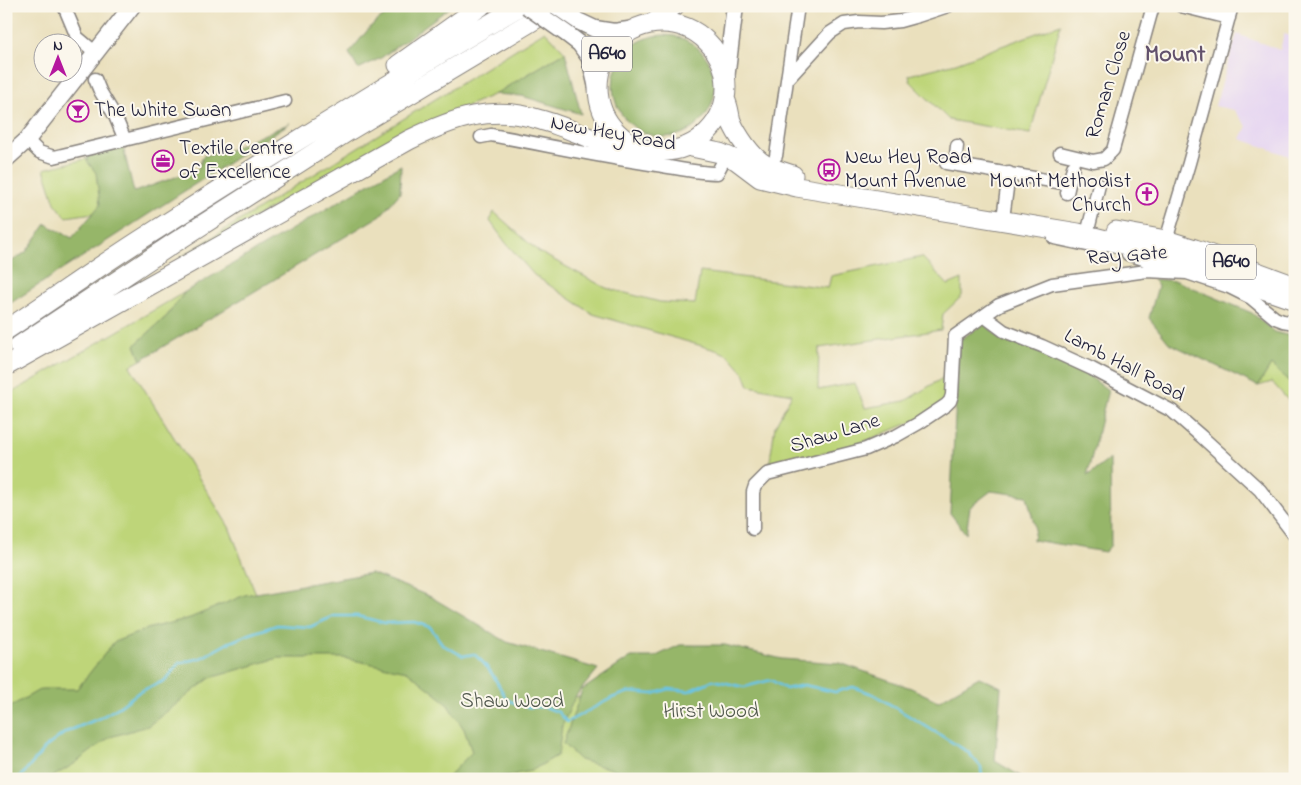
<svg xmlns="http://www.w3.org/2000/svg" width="1301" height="785" font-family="'Indie Flower',sans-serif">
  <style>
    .built { fill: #e4d3f2 }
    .green { fill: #bed579; stroke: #707c5a }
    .forest { fill: #96b669; stroke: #5c6c52 }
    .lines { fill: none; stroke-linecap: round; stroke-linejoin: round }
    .stream { stroke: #68c5e6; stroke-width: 2.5 }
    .minor-casing { stroke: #86817c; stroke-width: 15 }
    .major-casing { stroke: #86817c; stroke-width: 19 }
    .highway-casing { stroke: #86817c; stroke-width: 21 }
    .minor { stroke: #fff; stroke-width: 12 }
    .major { stroke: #fff; stroke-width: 16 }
    .highway { stroke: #fff; stroke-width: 19 }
    .major-bridge-casing { stroke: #86817c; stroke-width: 19; stroke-linecap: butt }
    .major-bridge { stroke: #fff; stroke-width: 16 }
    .labels { text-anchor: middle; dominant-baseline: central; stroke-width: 4; stroke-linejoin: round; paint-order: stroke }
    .shield { fill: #fbf7ec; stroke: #636270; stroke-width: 1 }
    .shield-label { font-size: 20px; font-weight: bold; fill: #22223b }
    .street-label { font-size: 21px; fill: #22223b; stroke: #fbf7ec }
    .poi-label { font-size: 21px; fill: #22223b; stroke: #fbf7ec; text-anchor: start }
    .park-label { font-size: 21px; fill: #51584e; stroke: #fbf7ec }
    .quarter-label { font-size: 24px; font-weight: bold; fill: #62516c; stroke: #fbf7ec }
  </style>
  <rect width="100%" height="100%" fill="#fbf7ec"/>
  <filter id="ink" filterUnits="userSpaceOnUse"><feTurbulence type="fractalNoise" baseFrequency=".02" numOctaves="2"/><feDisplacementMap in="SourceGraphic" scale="10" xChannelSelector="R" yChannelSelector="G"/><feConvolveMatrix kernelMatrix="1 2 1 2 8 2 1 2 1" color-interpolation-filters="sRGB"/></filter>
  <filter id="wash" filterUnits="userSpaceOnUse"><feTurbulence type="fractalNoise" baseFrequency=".0096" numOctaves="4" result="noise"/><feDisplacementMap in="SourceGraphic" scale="20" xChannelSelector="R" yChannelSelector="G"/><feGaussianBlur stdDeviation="1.12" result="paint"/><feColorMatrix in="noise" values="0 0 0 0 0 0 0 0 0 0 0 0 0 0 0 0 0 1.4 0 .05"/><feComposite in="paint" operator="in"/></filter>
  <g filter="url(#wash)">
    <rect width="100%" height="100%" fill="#eae0bd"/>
    <path class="built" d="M 1237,34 L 1280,50 L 1284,34 L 1295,37 L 1295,158 L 1241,139 L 1247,126 L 1234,110 L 1215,106 Z"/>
    <path class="green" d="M 1061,24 L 1030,134 L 949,120 L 910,81 L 909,75 L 956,63 Z
      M 545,31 L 565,52 L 495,94 L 432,121 L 181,257 Z
      M 86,159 L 94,167 L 102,182 L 100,212 L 66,217 L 55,203 L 44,169 Z
      M 494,212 L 539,252 L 606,288 L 660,302 L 695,304 L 700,272 L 828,288 L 831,276 L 922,257 L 948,285 L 962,279 L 962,296 L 943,314 L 941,330 L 819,348 L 818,390 L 855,383 L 865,408 L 905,401 L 946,376 L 946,401 L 919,419 L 861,443 L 769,468 L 775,426 L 792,394 L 749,386 L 744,373 L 728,355 L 719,351 L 593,314 L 534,275 L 506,243 L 490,221 Z
      M 185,292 L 167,316 L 135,345 L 141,360 L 130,366 L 229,527 L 261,606 L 554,697 L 850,698 L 959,779 L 6,779 L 6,396 Z
      M 1271,365 L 1295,387 L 1295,408 L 1272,382 L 1258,386 Z"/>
    <path class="forest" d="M 397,6 L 452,6 L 381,58 L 358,69 L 349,53 L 371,26 Z
      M613 86a51 51 0 1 1 102 0a51 51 0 1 1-102 0Z
      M 565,52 L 581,114 L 522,96 L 495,94 Z
      M 290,123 L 6,306 L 6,265 L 26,252 L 46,224 L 72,238 L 100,205 L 96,173 L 87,161 L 88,156 L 123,147 L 134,192 L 198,169 L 203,156 L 229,150 Z
      M 401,165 L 400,193 L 381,215 L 141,360 L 135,345 L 167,316 L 185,292 Z
      M 1153,279 L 1176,281 L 1252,313 L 1274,332 L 1295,337 L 1295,387 L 1271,365 L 1258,386 L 1169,343 L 1149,318 L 1158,286 Z
      M 984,324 L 1000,337 L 1071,363 L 1108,390 L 1087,476 L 1110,459 L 1111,545 L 1105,552 L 1033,540 L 1035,527 L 1027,496 L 991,491 L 970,507 L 966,534 L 950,513 L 959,340 Z
      M 371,573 L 431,597 L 507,642 L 598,669 L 575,697 L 562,726 L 558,755 L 531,771 L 491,779 L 446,779 L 472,752 L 464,729 L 445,701 L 407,671 L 343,658 L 278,658 L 210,678 L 148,726 L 110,737 L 74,764 L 49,779 L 6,779 L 6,709 L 41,689 L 77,689 L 114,642 L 150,628 L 190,618 L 245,595 Z
      M 680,645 L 725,645 L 782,659 L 840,663 L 911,688 L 938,701 L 979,677 L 1001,687 L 995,761 L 1025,779 L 647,779 L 580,760 L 563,744 L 582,690 L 631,657 L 654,657 Z"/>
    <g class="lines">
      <path class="stream" d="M 17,779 L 26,771 L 46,747 L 66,732 L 100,718 L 119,707 L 139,692 L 166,680 L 179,663 L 201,658 L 228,643 L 250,634 L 277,625 L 310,627 L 334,616 L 357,616 L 385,623 L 414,622 L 430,627 L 443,645 L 463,656 L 474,654 C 491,668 496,681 507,700 L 527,707 L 545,707 L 558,712 L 567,722 L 612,698 L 629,692 L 653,694 L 669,689 L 689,691 L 713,680 L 744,687 L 771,680 L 786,689 L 804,685 L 835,692 L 853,687 L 873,694 L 968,752 L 981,767 L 982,778 L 984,779"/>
    </g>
  </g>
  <g filter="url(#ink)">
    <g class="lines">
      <g class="minor-casing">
        <path id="minor" d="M 64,6 L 77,37 L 96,53
          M 1181,6 L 1229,18
          M 95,79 L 100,91 L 115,116 L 125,140
          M 787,80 L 798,6
          M 481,137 L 491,135 C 547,145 601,157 657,165 C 677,168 697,173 717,173 L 726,156
          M 27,140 L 39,152 L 54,157 L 285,101
          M 1060,153 L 1093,161 L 1104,159 L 1113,150 L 1153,6
          M 776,156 L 787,80 L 830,33 L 844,24 L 859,22 L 881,23 L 900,21 L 918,16 L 948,6
          M 946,163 L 1069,184
          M 955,164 L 957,146
          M 1067,193 L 1073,167
          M 1004,211 L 1009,173
          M 1089,226 L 1099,185
          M 1054,238 L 1101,248
          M 1164,247 L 1189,163 L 1232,6
          M 1128,254 L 1168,267
          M 987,314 L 988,319 L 1004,331 L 1042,346 L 1092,369 L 1172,411 L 1202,437 L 1260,490 L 1295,536
          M 753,529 L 753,492 L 755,486 L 767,474 L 866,449 L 896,436 L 919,423 L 946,405 L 950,401 L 952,395 L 955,336 L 999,305 L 1052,284 L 1147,271 L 1187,273 L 1229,287 L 1251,298 L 1275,318 L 1283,321 L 1295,323"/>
      </g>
      <g class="major-casing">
        <path id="major" d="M 578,21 L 595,29 L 614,32 L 636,29
          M 647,25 L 676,6
          M 567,34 L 580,44 L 590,58 L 598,92
          M 726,79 L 735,6
          M 6,159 L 27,140 L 132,6"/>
      </g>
      <g class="highway-casing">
        <path id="highway" d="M598 87a64 64 0 1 1 128 0a64 64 0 1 1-128 0Z
          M 398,65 L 481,6
          M 725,99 C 729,107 729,114 731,121 C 737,135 751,156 764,164 C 773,169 783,172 793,175
          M 687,146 L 720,153 L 736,160 L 760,178 L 797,187 L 1078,233 L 1162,254 L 1295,300
          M 1116,231 L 1166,240 L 1195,249 L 1295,286
          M 6,330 C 53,299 98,267 145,237 C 268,158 393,81 520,6
          M 19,346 L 174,243 L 350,130 L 554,8
          M 6,366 L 409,140 C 454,118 492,104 541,120 C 560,125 579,134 598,141 C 604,143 610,147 616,148 C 624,150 634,148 643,148"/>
      </g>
      <use href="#minor" class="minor"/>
      <use href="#major" class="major"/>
      <use href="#highway" class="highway"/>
      <g class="major-bridge-casing">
        <path id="major-bridge" d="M 527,6 L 567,34
          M 556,6 L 578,21"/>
      </g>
      <use href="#major-bridge" class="major-bridge"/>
    </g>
  </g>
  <defs>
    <g id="bar-ring" transform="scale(1.125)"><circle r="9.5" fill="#fbf7ec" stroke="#b5179e" stroke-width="1.5"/><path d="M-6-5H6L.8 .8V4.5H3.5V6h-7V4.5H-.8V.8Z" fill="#b5179e"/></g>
    <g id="office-ring" transform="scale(1.125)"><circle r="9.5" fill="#fbf7ec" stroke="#b5179e" stroke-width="1.5"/><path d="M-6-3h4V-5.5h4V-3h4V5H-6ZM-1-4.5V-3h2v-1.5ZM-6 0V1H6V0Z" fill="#b5179e"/></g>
    <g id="bus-ring" transform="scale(1.125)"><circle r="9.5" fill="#fbf7ec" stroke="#b5179e" stroke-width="1.5"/><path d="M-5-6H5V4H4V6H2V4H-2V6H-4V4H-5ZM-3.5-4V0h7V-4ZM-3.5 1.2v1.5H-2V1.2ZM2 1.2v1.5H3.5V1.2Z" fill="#b5179e"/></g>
    <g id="church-ring" transform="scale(1.125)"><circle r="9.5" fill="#fbf7ec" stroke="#b5179e" stroke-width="1.5"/><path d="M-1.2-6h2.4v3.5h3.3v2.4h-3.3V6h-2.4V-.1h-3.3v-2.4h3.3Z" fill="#b5179e"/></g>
  </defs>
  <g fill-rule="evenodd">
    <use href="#bar-ring" x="78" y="111"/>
    <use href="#office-ring" x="163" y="161"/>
    <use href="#bus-ring" x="829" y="170"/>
    <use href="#church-ring" x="1147" y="194"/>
  </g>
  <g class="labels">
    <g class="shield">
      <rect x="582" y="36.5" width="50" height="35" rx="4"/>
      <rect x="1206" y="244.5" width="50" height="35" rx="4"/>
    </g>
    <g class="shield-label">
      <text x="607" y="54">A640</text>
      <text x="1231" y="262">A640</text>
    </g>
    <g class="street-label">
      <text transform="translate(1109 85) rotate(-73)">Roman Close</text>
      <text transform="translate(613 134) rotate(10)">New Hey Road</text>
      <text transform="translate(1127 256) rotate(-4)">Ray Gate</text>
      <text transform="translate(1124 366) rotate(28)">Lamb Hall Road</text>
      <text transform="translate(835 434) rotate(-17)">Shaw Lane</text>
    </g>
    <g class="poi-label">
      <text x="94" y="111">The White Swan</text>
      <text x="179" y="149">Textile Centre<tspan x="179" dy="24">of Excellence</tspan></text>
      <text x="845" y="158">New Hey Road<tspan x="845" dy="24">Mount Avenue</tspan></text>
      <text x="1131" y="182" text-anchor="end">Mount Methodist<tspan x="1131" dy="24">Church</tspan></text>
    </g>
    <g class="park-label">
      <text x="512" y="702">Shaw Wood</text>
      <text x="711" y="712">Hirst Wood</text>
    </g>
    <g class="quarter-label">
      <text x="1175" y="55">Mount</text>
    </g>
  </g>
  <rect width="1301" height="785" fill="none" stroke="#fbf7ec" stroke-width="25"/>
  <g transform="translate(58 58)"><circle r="24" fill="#fbf7ec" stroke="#a4a2a5"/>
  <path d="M0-4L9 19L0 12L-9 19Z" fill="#b5179e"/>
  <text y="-8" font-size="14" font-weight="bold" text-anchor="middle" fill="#22223b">N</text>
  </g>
</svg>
